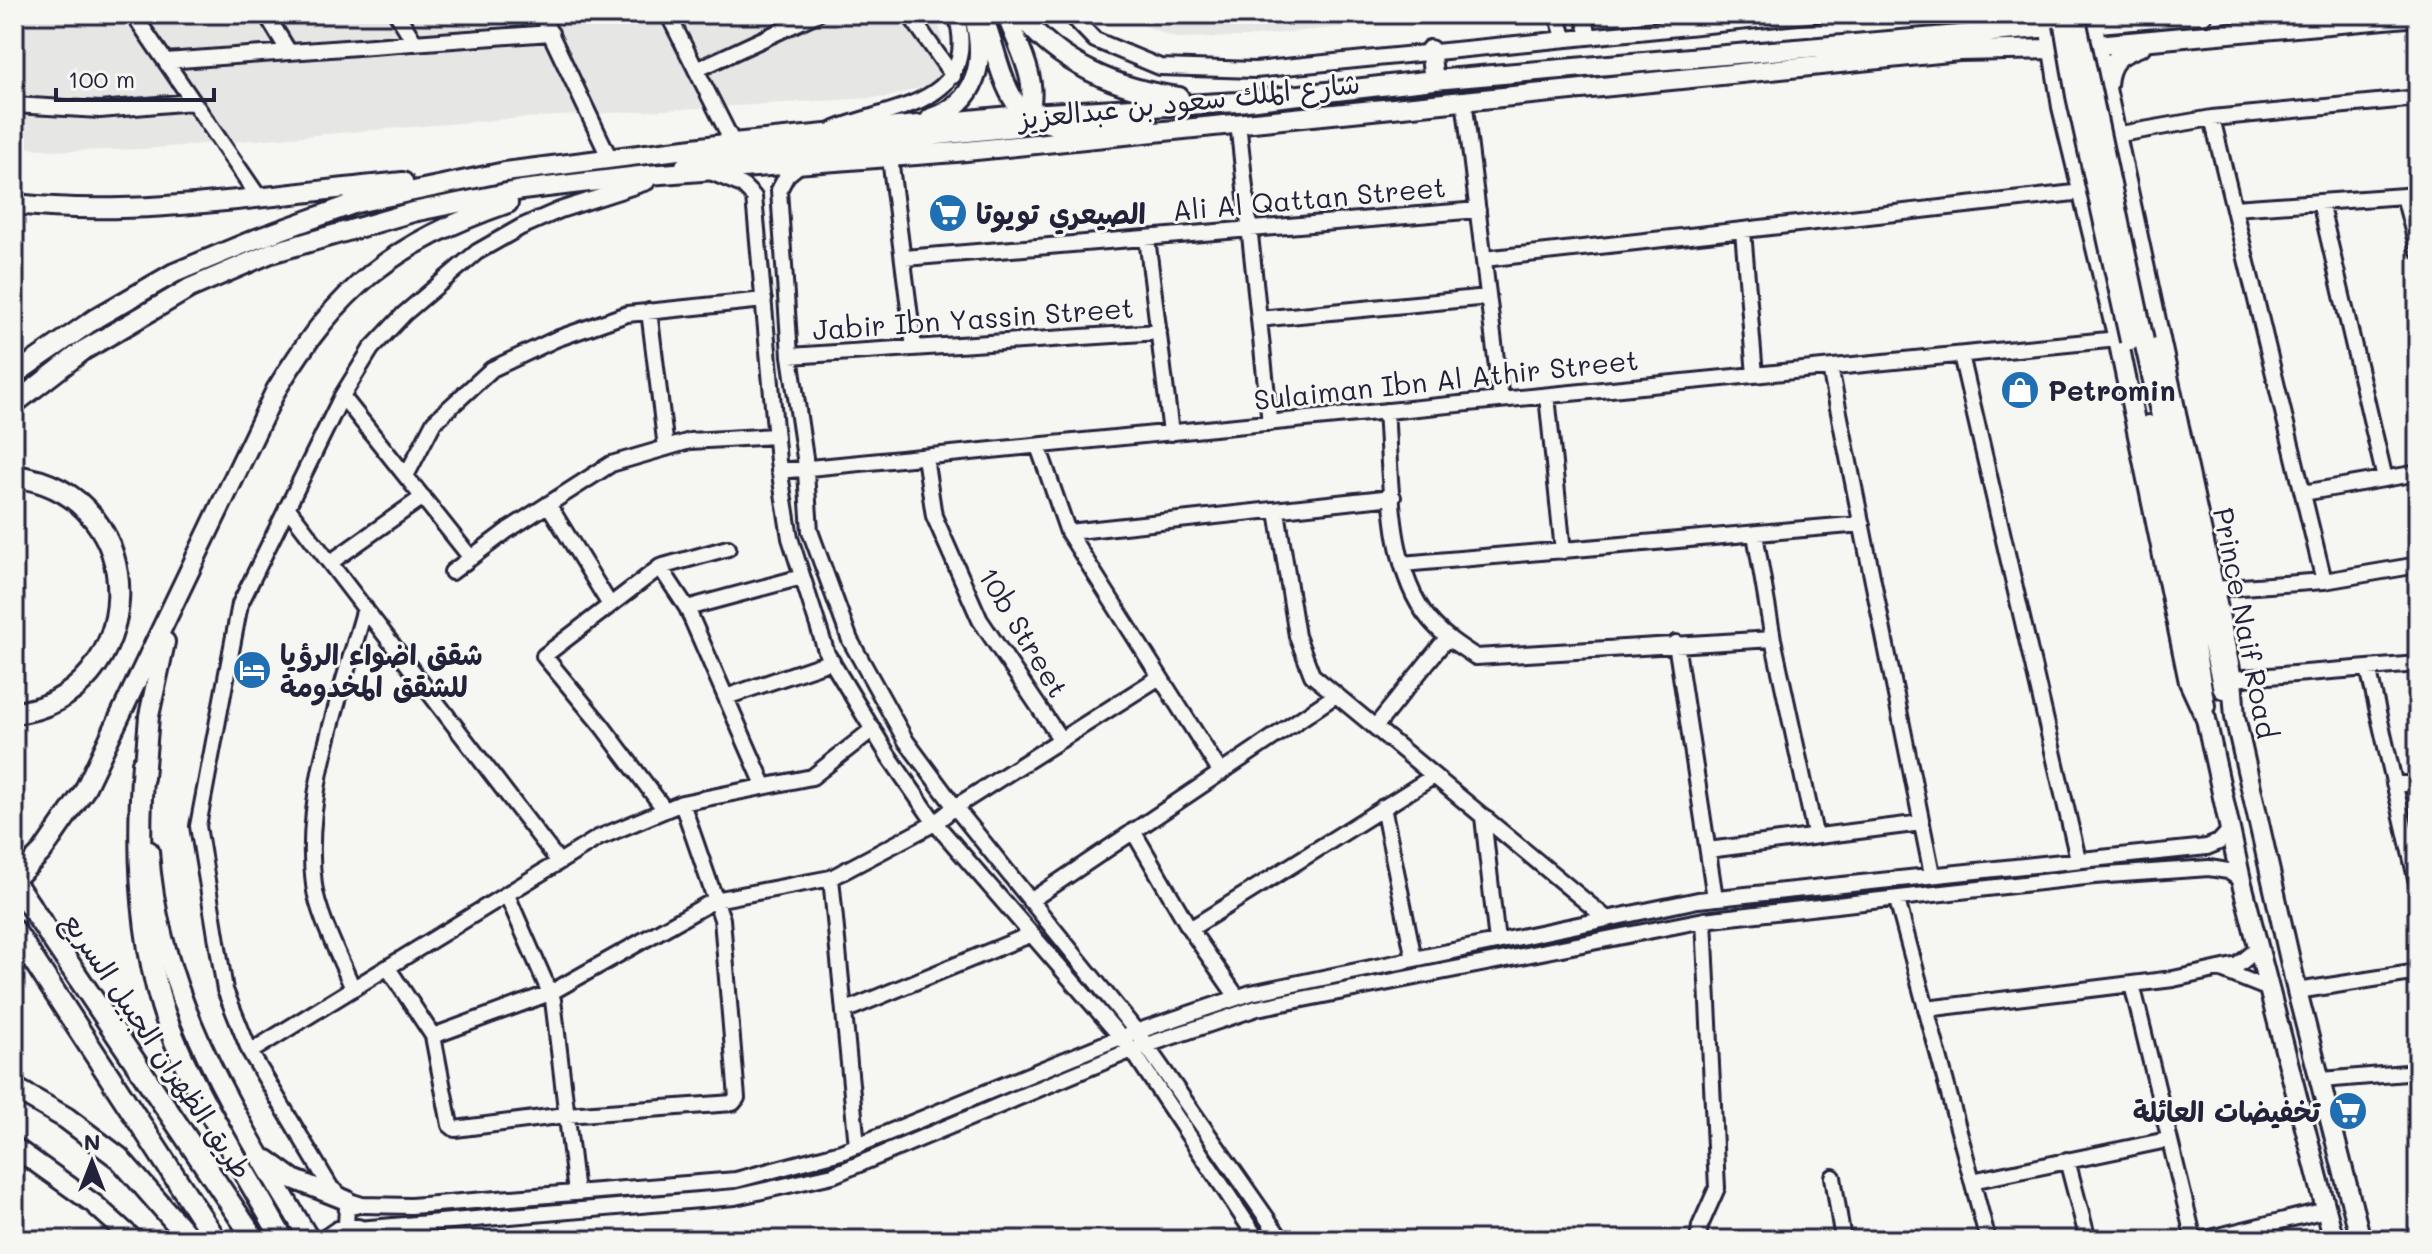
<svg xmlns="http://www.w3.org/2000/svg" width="2432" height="1254" font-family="Mali,'Playpen Sans Arabic',sans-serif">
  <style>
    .built { fill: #e6e6e4 }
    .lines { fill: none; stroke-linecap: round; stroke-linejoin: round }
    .minor-casing { stroke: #22223b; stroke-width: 20 }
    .major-casing { stroke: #22223b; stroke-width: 24 }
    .highway-casing { stroke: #22223b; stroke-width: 26 }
    .minor { stroke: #f6f6f2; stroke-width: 14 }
    .major { stroke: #f6f6f2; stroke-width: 18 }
    .highway { stroke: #f6f6f2; stroke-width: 20 }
    .major-bridge-casing { stroke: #22223b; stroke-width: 24; stroke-linecap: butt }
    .major-bridge { stroke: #f6f6f2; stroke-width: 18 }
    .labels { text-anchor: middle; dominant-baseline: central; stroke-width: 6; stroke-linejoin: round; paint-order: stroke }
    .street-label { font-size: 28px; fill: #22223b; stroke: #f6f6f2 }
    .poi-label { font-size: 28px; font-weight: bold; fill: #22223b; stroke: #f6f6f2; text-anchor: start }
  </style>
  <rect width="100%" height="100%" fill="#f6f6f2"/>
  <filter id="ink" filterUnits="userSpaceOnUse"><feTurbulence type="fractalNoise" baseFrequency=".0125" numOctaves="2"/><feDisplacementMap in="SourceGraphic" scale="16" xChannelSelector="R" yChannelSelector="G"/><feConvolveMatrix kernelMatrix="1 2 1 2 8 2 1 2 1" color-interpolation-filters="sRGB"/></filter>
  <g filter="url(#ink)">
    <path class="built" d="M 14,14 L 937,14 L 946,60 L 938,82 L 889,97 L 507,119 L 144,149 L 70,151 L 14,147 Z
      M 1117,14 L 1463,14 L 1246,37 L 1175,38 Z"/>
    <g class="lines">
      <g class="minor-casing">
        <path id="minor" d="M 133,14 L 258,196
          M 266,14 L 289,52
          M 397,14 L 415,43
          M 541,14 L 610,159
          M 668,14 L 733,143
          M 909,14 L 953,76
          M 1070,14 L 1095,40 L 1160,67 L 1255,70 L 1818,14
          M 1557,14 L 1564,37
          M 1583,14 L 1589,35
          M 166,61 L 551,33
          M 696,70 L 817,14
          M 1464,99 L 1501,400
          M 14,105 L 100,110 L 193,102
          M 2212,118 L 2324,581
          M 1238,122 L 1270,423
          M 835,129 C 893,106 982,104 956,14
          M 2115,135 L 2212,118 L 2418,98
          M 890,158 L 914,348
          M 798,166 L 787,175 L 779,190 L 790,356 L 805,458 L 810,531 L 850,640 L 906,741 L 955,807 L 1136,1031 L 1282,1240
          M 713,173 L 742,185 L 754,197 L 778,461 L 790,538 L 827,654 L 888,755 L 935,823 L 1132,1050 L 1258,1240
          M 647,182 L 560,210 L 521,227 L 477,252 L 404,314 L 371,349 L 342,396 L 240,604 L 198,826 L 225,990 L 250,1052 L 331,1188 L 346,1200 L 362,1205 L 411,1206 L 736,1180 L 841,1152 L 1121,1037 L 1251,993 L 1698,900 L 2207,847 L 2219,842 L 2231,829
          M 2404,196 L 2418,250
          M 2320,202 L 2385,479
          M 2234,208 L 2418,195
          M 1743,231 L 1755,375
          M 1147,238 L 1171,433
          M 905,258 L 1478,210
          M 1484,259 L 2083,192
          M 649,311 L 666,448
          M 1259,319 L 1488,297
          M 1961,355 L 2078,859
          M 790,356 L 1159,332
          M 1830,368 L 1932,874
          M 342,396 L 471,558
          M 1547,396 L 1563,551
          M 1386,411 C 1391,474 1387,569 1429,619 C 1442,635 1459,646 1476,657 L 1773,639
          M 1038,446 L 1068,532 L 1221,773
          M 925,457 L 934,516 L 980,620 L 1061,740
          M 779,471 L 2118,339
          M 406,476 L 434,422 L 492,369 L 556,339 L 627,314 L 764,300
          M 2303,493 L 2418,473
          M 548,504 L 610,605
          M 287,507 L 559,862
          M 1277,511 L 1297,636 L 1312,675 L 1607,919
          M 1068,532 L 1393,497
          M 1755,534 L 1773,639 L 1815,834
          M 331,562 L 423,497
          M 1402,564 L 1862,524
          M 660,567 L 687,608 L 764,785
          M 452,572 L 508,530 L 611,464 L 690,441 L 776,436
          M 2214,589 L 2324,581 L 2418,565
          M 687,608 L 802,577
          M 1676,643 L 1715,898
          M 2368,668 L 2418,887
          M 2232,679 L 2418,664
          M 726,697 L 832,661
          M 1375,727 L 1447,638
          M 2394,784 L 2418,784
          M 1383,807 L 1414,959
          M 665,810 L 602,726 L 544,656 L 660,567 L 728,548
          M 1483,817 L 1497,942
          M 1133,831 L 1190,929 L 1237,997
          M 1708,850 L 1922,823
          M 831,878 L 857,1146
          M 507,895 L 553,1000 L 576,1193
          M 1897,900 L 1988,1240
          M 1030,901 L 1336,695
          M 1190,929 L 1434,776
          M 388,968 L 433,1036 L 450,1125 L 455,1129 L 566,1115 L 733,1103 L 737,1098 L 722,919 L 682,803
          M 2219,969 L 2269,989
          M 2132,984 L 2194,1240
          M 353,989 C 341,959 318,916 314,885 C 302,793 341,696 365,608
          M 2297,991 L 2418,972
          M 1926,1009 L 2173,979 L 2238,965 L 2259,948
          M 844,1011 L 1032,934
          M 433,1036 L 550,993 L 715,900 L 831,878 L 935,823 L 955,807 L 1158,678
          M 250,1052 L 598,838 L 682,803 L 812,777 L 873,729
          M 2322,1080 L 2418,1072
          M 2067,1160 L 2088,1240
          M 1833,1177 L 1843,1240
          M 1972,1181 L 2167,1140
          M 359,1205 L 347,1208 L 346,1224 L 358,1229 L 735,1197 L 833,1175 L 1132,1050 L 1257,1008 L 1704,920 L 2094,876 L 2209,868 L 2228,871 L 2241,880
          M 1698,1240 L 1700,1226 L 1717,1188 L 1704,920
          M 2202,1240 L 2326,1210"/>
      </g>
      <g class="major-casing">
        <path id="major" d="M 982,14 C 994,42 999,77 1015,102 C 1040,140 1110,123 1147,120
          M 1020,14 C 1058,64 1119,90 1179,97
          M 2094,33 L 2214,589 L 2232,679 L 2235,717 L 2297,991 L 2361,1240
          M 2051,37 L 2062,107 L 2118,339 L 2189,682 L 2206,719 L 2241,880 L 2334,1240
          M 1430,50 L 1434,80
          M 2107,85 C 2109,60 2119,54 2141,46
          M 931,118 C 978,103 986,61 974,17
          M 685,166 L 717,158 L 1016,127 C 1051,100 1018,47 1006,14
          M 14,204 C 142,218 275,194 403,182
          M 2144,341 L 2223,689
          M 14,375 L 96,318 L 174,273 L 256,239 L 356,203 L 505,172 L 733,143 L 1029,114 L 1238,102 L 1434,80 L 2203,14
          M 14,404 L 84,350 L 117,331 L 190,288 L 271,253 L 413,212 L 522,190 L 648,175 L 956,152 L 1959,51 L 2052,49 L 2418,16
          M 2148,425 L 2186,594 L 2205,706
          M 144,778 L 149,716 L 165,642
          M 149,851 C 158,996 238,1119 310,1240
          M 14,880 L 42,852 L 84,791 L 276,390 C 339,286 394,243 508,203
          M 14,1147 L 94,1204 L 134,1240
          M 267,1160 L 293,1179 L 346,1200
          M 325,1240 L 338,1231 L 358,1229"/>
      </g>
      <g class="highway-casing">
        <path id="highway" d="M 14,476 C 160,495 146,699 14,713
          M 143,763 C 137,844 139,928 162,1006 C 185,1081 245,1170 283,1240
          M 14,882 L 255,1240
          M 14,930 L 216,1240
          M 14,1088 L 66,1118 L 119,1158 L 191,1240"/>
      </g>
      <use href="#minor" class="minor"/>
      <use href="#major" class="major"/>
      <use href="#highway" class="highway"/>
      <g class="major-bridge-casing">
        <path id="major-bridge" d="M 2075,14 L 2144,341
          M 2064,25 L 2076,96 L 2130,341"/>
      </g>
      <use href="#major-bridge" class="major-bridge"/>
    </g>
  </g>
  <defs>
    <g id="supermarket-disc" transform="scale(2)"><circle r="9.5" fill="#1f6fb2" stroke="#f6f6f2"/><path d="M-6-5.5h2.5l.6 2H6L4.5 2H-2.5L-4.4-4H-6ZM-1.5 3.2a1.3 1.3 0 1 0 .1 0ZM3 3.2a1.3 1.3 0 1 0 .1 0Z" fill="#fff"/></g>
    <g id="shop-disc" transform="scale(2)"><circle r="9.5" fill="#1f6fb2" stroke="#f6f6f2"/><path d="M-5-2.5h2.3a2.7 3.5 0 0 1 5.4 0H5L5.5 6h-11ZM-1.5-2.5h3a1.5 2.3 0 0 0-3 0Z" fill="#fff"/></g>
    <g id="hotel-disc" transform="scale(2)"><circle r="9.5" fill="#1f6fb2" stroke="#f6f6f2"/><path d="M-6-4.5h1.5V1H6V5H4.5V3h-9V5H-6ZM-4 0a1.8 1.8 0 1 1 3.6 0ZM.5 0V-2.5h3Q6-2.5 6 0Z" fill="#fff"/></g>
  </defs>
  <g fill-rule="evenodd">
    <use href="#supermarket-disc" x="948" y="213"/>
    <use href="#shop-disc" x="2020" y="390"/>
    <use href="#hotel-disc" x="252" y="670"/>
    <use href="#supermarket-disc" x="2348" y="1111"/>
  </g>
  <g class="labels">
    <g class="street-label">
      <text transform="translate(1189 100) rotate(-6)">شارع الملك سعود بن عبدالعزيز</text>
      <text transform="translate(1309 198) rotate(-5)">Ali Al Qattan Street</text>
      <text transform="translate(973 318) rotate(-4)">Jabir Ibn Yassin Street</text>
      <text transform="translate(1446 379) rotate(-6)">Sulaiman Ibn Al Athir Street</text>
      <text transform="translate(2246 623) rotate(79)">Prince Naif Road</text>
      <text transform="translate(1024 632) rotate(59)">10b Street</text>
      <text transform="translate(158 1045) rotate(56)">طريق الظهران الجبيل السريع</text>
    </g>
    <g class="poi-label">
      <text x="976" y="213">الصيعري تويوتا</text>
      <text x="2048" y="390">Petromin</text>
      <text x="280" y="654">شقق اضواء الرؤيا<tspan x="280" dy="32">للشقق المخدومة</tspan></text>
      <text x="2320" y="1111" text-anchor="end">تخفيضات العائلة</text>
    </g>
  </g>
  <rect width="2432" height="1254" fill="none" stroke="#f6f6f2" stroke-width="48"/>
  <rect x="24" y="24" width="2384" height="1206" fill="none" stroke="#22223b" stroke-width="3" filter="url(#ink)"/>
  <g transform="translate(92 1162)" stroke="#f6f6f2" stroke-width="6" paint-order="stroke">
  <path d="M0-6L14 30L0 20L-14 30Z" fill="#22223b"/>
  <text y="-12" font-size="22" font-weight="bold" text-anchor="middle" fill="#22223b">N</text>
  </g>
  <path d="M56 88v12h158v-12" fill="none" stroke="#22223b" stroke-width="4"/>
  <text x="68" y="88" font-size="24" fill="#22223b" stroke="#f6f6f2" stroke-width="6" paint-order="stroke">100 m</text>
</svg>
